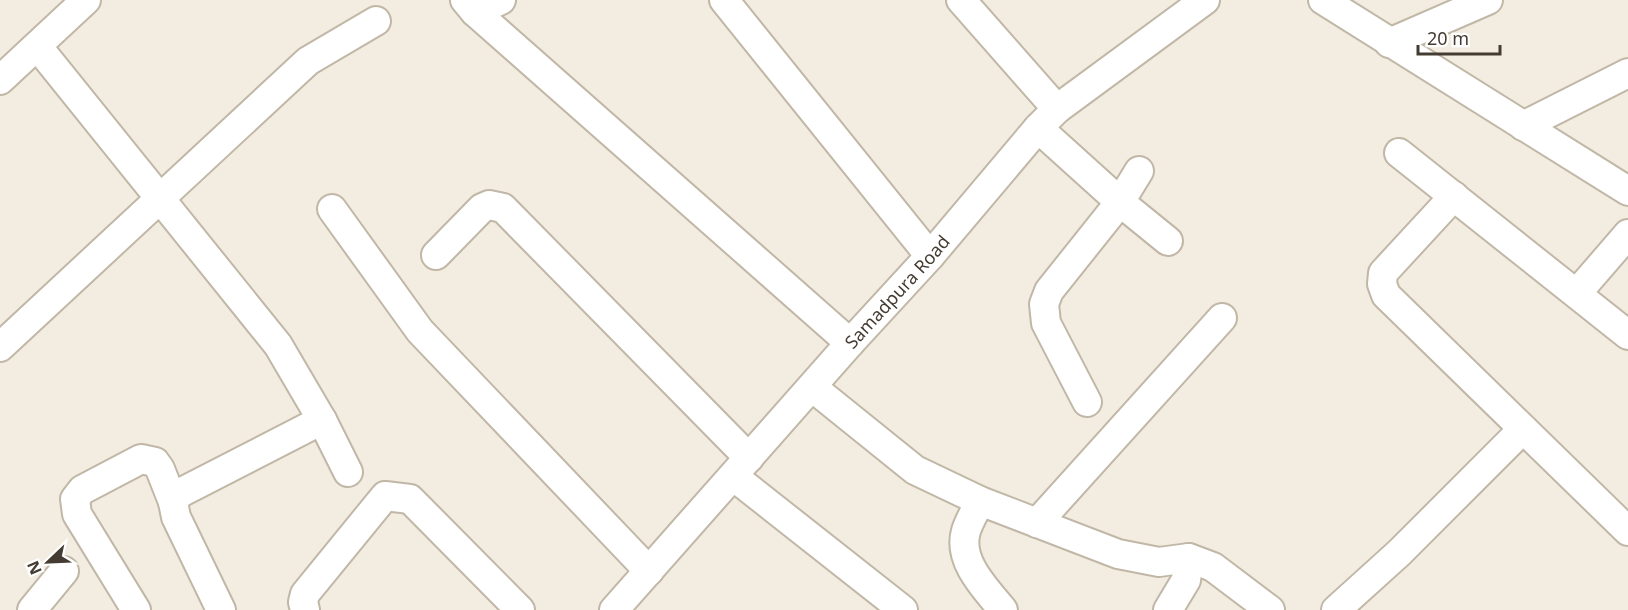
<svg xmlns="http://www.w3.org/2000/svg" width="1628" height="610" font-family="'Noto Sans',sans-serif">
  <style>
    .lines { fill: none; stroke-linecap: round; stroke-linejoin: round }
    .minor-casing { stroke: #c1b7a6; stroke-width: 32 }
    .minor { stroke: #fff; stroke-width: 28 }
    .labels { text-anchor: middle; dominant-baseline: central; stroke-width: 4.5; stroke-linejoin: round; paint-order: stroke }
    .street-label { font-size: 18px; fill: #443c32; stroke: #fff }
  </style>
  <rect width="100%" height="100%" fill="#f2ece1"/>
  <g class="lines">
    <g class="minor-casing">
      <g id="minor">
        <path d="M 465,0 L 475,12 L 850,343"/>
        <path d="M 724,0 L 930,256"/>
        <path d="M 961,0 L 1057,109"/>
        <path d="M 1323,0 L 1628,191"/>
        <path d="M 475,12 L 501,0"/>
        <path d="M 1389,43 L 1488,0"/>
        <path d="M 38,47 L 278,345 L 322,420 L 348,472"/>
        <path d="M 0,80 L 86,0"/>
        <path d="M 1523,126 L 1628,73"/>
        <path d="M 1038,128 L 1120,202 L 1168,241"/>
        <path d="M 1399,153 L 1628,335"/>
        <path d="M 1454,196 L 1383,273 L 1382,284 L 1386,295 L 1628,531"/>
        <path d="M 332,209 L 420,331 L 649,571"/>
        <path d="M 436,255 L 482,208 L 489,205 L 503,208 L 749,458"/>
        <path d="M 1577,293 L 1628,234"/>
        <path d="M 0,347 L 308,61 L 376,21"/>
        <path d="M 812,387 L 915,470 L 980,501 L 1118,554 L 1159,562 L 1189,558 L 1213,567 L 1270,610"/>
        <path d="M 1087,402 L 1046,323 L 1044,304 L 1049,291 L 1120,202 L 1139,171"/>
        <path d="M 733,476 L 903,610"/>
        <path d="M 980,501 C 976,510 969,521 966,531 C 957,561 986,589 1003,610"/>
        <path d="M 1037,523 L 1222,318"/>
        <path d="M 32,610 L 64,571"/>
        <path d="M 136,610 L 77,514 L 75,499 L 82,490 L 141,459 L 155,462 L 160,469 L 173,502"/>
        <path d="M 221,610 L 176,517 L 173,502 L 180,493 L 322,420"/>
        <path d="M 305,610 L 303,602 L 305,594 L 385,496 L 410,499 L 520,610"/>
        <path id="s1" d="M 614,610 L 850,343 L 930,256 L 1038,128 L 1057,109 L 1205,0"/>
        <path d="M 1168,610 L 1186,580 L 1189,558"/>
        <path d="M 1336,610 L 1399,553 L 1523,429"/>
      </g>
    </g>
    <use href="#minor" class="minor"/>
  </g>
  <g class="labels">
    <g class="street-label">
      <text stroke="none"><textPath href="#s1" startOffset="426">Samadpura Road</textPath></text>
    </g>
  </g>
  <g transform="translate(48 562) rotate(247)" stroke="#ffffff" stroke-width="4.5" paint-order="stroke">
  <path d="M0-4.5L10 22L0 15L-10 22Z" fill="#443c32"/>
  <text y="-9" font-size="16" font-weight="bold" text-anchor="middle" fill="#443c32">N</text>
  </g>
  <path d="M1418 45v9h82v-9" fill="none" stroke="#443c32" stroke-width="3"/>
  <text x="1427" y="45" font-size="18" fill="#443c32" stroke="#ffffff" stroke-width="4.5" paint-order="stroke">20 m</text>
</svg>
